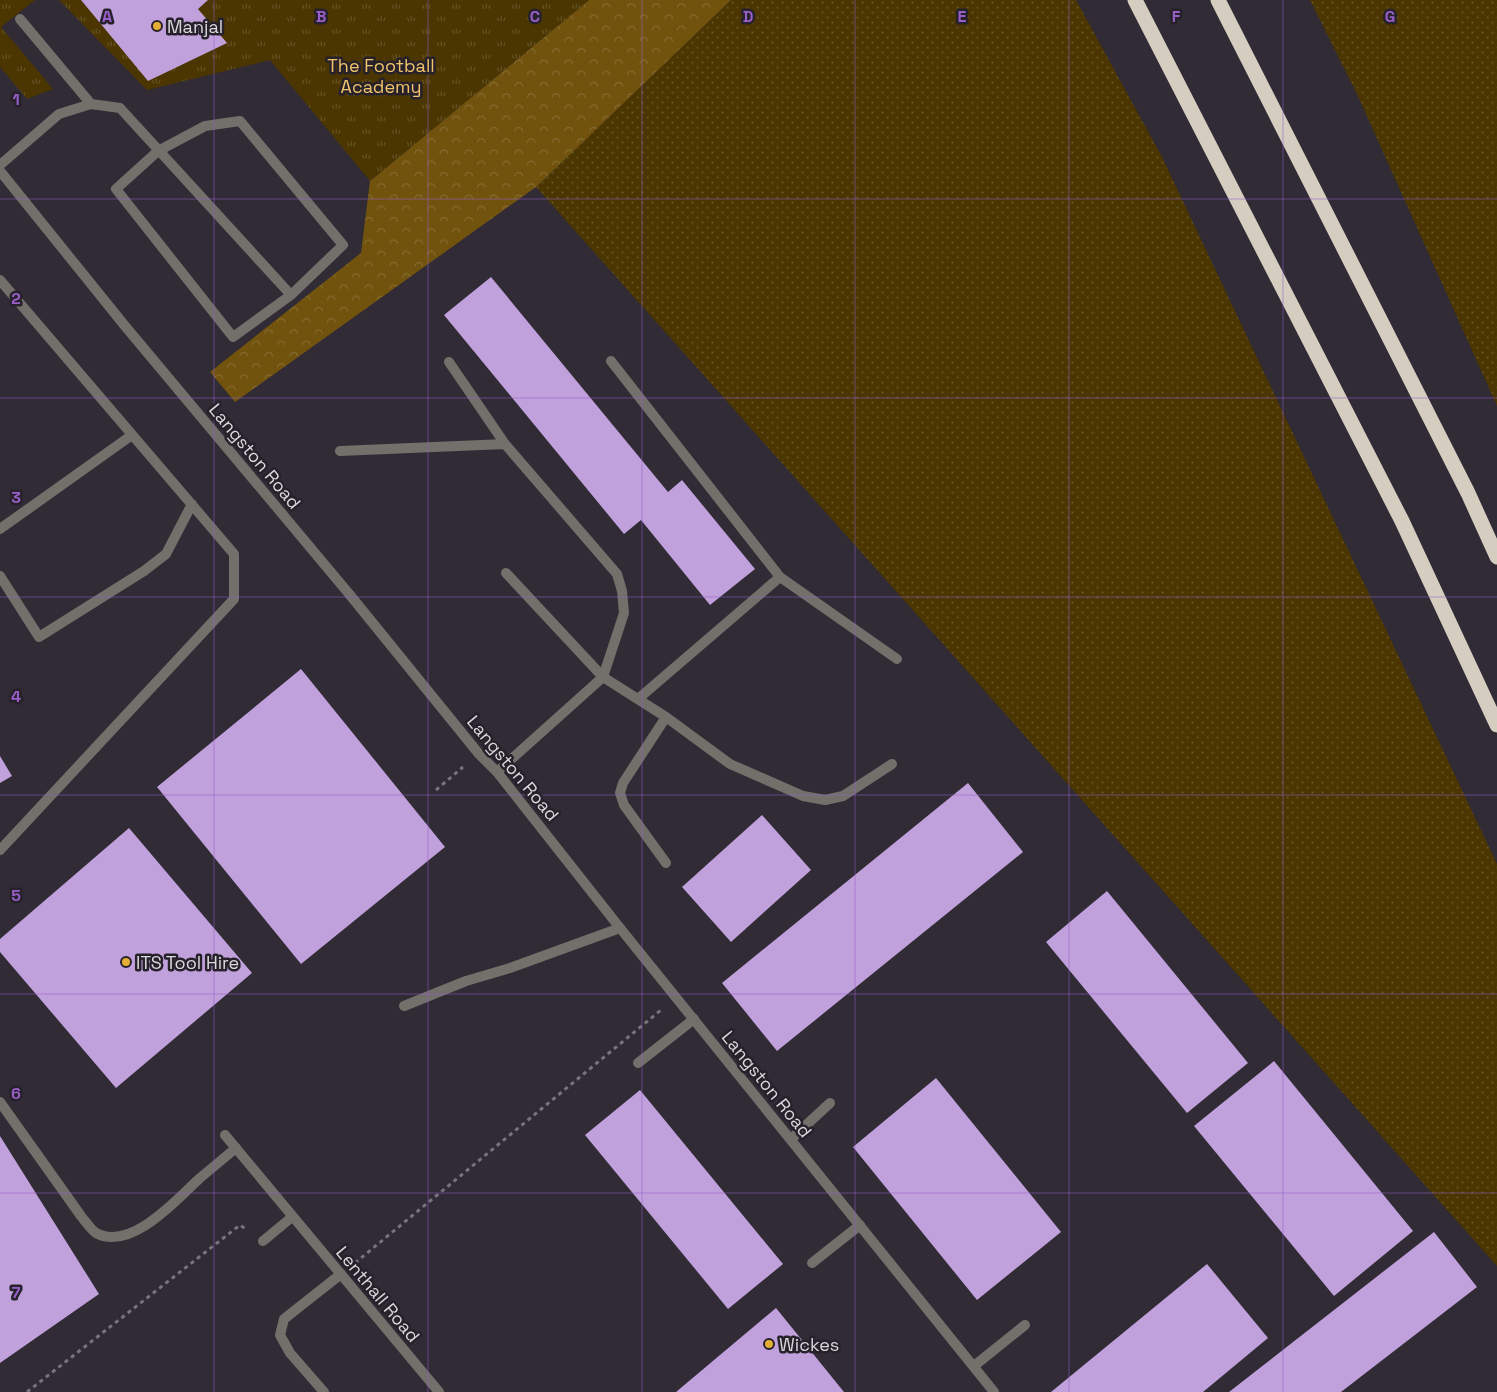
<svg xmlns="http://www.w3.org/2000/svg" width="1497" height="1392" font-family="'Space Grotesk',sans-serif">
  <style>
    .grass { fill: url(#grass-dots) }
    .forest { fill: url(#forest-crowns) }
    .park { fill: url(#park-tufts) }
    .building { fill: #c1a1dc }
    .lines { fill: none; stroke-linecap: round; stroke-linejoin: round }
    .path { stroke: #78737c; stroke-width: 3; stroke-dasharray: 4 4; stroke-linecap: butt }
    .lane { stroke: #73706b; stroke-width: 10 }
    .street { stroke: #73706b; stroke-width: 10 }
    .highway { stroke: #d5cec0; stroke-width: 15 }
    .grid { fill: none; stroke: #985fc8; stroke-width: 1; stroke-opacity: 0.55 }
    .poi-dot { fill: #e4ad35; stroke: #26212b; stroke-width: 2 }
    .labels { text-anchor: middle; dominant-baseline: central; stroke-width: 5; stroke-linejoin: round; paint-order: stroke }
    .poi-label { font-size: 18px; fill: #dad7dd; stroke: #26212b; text-anchor: start }
    .park-label { font-size: 18px; fill: #f0c369; stroke: #26212b }
    .street-label { font-size: 18px; fill: #dad7dd; stroke: #26212b }
    .grid-label { font-size: 16px; text-anchor: middle; font-weight: bold; fill: #985fc8; stroke: #26212b; stroke-width: 5; stroke-linejoin: round; paint-order: stroke }
  </style>
  <defs>
    <pattern id="grass-dots" width="8" height="8" patternUnits="userSpaceOnUse" patternTransform="scale(1.25)"><rect width="8" height="8" fill="#4b3500"/><path d="M2 2h.1M6 6h.1" fill="none" stroke="#645225" stroke-width="1.8" stroke-linecap="round"/></pattern>
    <pattern id="forest-crowns" width="20" height="18" patternUnits="userSpaceOnUse" patternTransform="scale(1.25)"><rect width="20" height="18" fill="#71530d"/><path d="M2 6a3 3 0 1 1 6 0M12 15a3 3 0 1 1 6 0" fill="none" stroke="#856b30"/></pattern>
    <pattern id="park-tufts" width="24" height="20" patternUnits="userSpaceOnUse" patternTransform="scale(1.25)"><rect width="24" height="20" fill="#4b3500"/><path d="M3 7l-1-3M5 7V3M7 7l1-3M15 17l-1-3M17 17v-4M19 17l1-3" fill="none" stroke="#645225"/></pattern>
  </defs>
  <rect width="100%" height="100%" fill="#302b35"/>
  <path class="grass" d="M 731,0 L 1076,0 L 1162,157 L 1497,864 L 1497,1266 L 536,187 Z
    M 1310,0 L 1497,0 L 1497,406 L 1357,94 Z"/>
  <path class="forest" d="M 589,0 L 731,0 L 536,187 L 235,402 L 210,372 L 361,253 L 370,181 Z"/>
  <path class="park" d="M 0,0 L 35,0 L 1,27 L 53,89 L 27,99 L 0,67 Z
    M 59,0 L 589,0 L 370,181 L 270,60 L 147,90 Z"/>
  <path class="building" d="M 81,0 L 208,0 L 198,9 L 227,43 L 148,81 Z
    M 491,277 L 668,492 L 682,480 L 755,569 L 710,605 L 641,520 L 624,534 L 444,315 Z
    M 301,669 L 445,847 L 301,964 L 157,787 Z
    M 0,756 L 12,776 L 0,783 Z
    M 968,783 L 1023,852 L 777,1051 L 722,983 Z
    M 762,815 L 811,870 L 731,942 L 682,887 Z
    M 129,828 L 252,973 L 116,1088 L 0,952 L 0,939 Z
    M 1107,891 L 1248,1063 L 1187,1113 L 1046,942 Z
    M 1274,1061 L 1413,1231 L 1334,1296 L 1194,1126 Z
    M 936,1078 L 1061,1232 L 977,1300 L 853,1147 Z
    M 640,1090 L 783,1264 L 728,1309 L 585,1135 Z
    M 0,1136 L 99,1294 L 0,1363 Z
    M 1434,1232 L 1477,1287 L 1341,1392 L 1229,1392 Z
    M 1207,1264 L 1268,1338 L 1203,1392 L 1051,1392 Z
    M 776,1308 L 844,1392 L 676,1392 Z"/>
  <g class="lines">
    <path class="path" d="M 436,790 L 463,767
      M 355,1263 L 661,1010
      M 27,1392 L 240,1225 L 247,1230"/>
    <path class="lane" d="M 20,19 L 91,104
      M 240,121 L 343,245 L 291,295 L 233,337 L 116,189 L 158,151 L 205,126 Z
      M 0,165 L 59,114 L 91,104 L 120,108 L 291,295
      M 0,171 L 125,326 L 350,595
      M 0,280 L 234,554 L 234,599 L 0,850
      M 611,361 L 780,577 L 897,659
      M 449,362 L 505,444
      M 340,451 L 505,444 L 617,574 L 622,591 L 624,613 L 603,677 L 497,772
      M 0,529 L 132,435
      M 506,573 L 603,677 L 666,717 L 730,764 L 803,796 L 825,800 L 843,796 L 892,764
      M 0,576 L 39,637 L 144,571 L 166,554 L 192,504
      M 638,699 L 780,577
      M 666,863 L 624,805 L 620,793 L 623,783 L 666,717
      M 404,1006 L 466,981 L 510,968 L 620,928
      M 638,1063 L 694,1019
      M 0,1102 L 81,1216 C 85,1221 91,1230 96,1233 C 131,1252 177,1199 200,1178 C 212,1168 224,1158 236,1148
      M 791,1139 L 830,1103
      M 812,1263 L 860,1225
      M 974,1366 L 1025,1325
      M 324,1392 L 290,1353 L 280,1335 L 284,1319 L 341,1274"/>
    <path class="street" d="M 350,595 L 479,754 L 497,772 L 620,928 L 994,1392
      M 225,1135 L 439,1392
      M 263,1241 L 292,1217"/>
    <path class="highway" d="M 1135,0 L 1402,521 L 1497,725
      M 1218,0 L 1468,493 L 1497,557"/>
  </g>
  <path class="grid" d="M 214,0 L 214,1392M 428,0 L 428,1392M 642,0 L 642,1392M 855,0 L 855,1392M 1069,0 L 1069,1392M 1283,0 L 1283,1392M 0,199 L 1497,199M 0,398 L 1497,398M 0,597 L 1497,597M 0,795 L 1497,795M 0,994 L 1497,994M 0,1193 L 1497,1193"/>
  <g class="poi-dot">
    <circle cx="157" cy="26" r="5"/>
    <circle cx="126" cy="962" r="5"/>
    <circle cx="769" cy="1344" r="5"/>
  </g>
  <g class="labels">
    <g class="poi-label">
      <text x="167" y="26">Manjal</text>
      <text x="136" y="962">ITS Tool Hire</text>
      <text x="779" y="1344">Wickes</text>
    </g>
    <g class="park-label">
      <text x="381" y="65">The Football<tspan x="381" dy="21">Academy</tspan></text>
    </g>
    <g class="street-label">
      <text transform="translate(255 456) rotate(50)">Langston Road</text>
      <text transform="translate(513 768) rotate(50)">Langston Road</text>
      <text transform="translate(767 1084) rotate(51)">Langston Road</text>
      <text transform="translate(378 1294) rotate(50)">Lenthall Road</text>
    </g>
  </g>
  <g class="grid-label">
    <text x="107" y="22">A</text>
    <text x="321" y="22">B</text>
    <text x="535" y="22">C</text>
    <text x="748" y="22">D</text>
    <text x="962" y="22">E</text>
    <text x="1176" y="22">F</text>
    <text x="1390" y="22">G</text>
    <text x="16" y="105">1</text>
    <text x="16" y="304">2</text>
    <text x="16" y="503">3</text>
    <text x="16" y="702">4</text>
    <text x="16" y="901">5</text>
    <text x="16" y="1099">6</text>
    <text x="16" y="1298">7</text>
  </g>
</svg>
